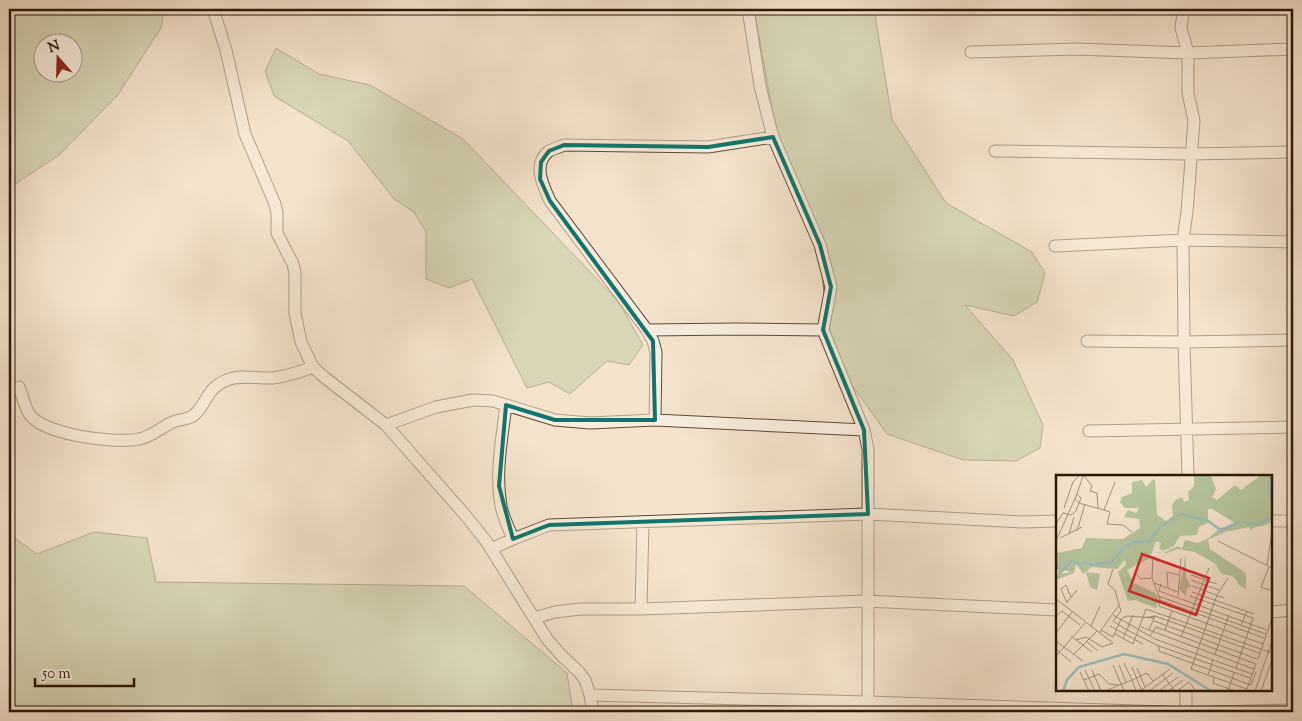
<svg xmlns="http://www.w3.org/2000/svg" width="1302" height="721" font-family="'Sorts Mill Goudy',serif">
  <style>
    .green { fill: #b5c59c; stroke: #706e52; fill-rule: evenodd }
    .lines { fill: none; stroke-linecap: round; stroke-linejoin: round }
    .minor-casing { stroke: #5d4a39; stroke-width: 13 }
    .minor { stroke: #f8edde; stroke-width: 11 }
    .marked { fill: none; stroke: #0f766e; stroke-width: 4; stroke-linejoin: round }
    .inset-river { fill: none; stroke: #9dbdbd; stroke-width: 2.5 }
    .inset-road { fill: none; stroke: #a4917e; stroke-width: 1 }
    .view { fill: #d62828; fill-opacity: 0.15; stroke: #d62828; stroke-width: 2.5 }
    .inset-edge { fill: none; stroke: #2b1708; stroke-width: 2.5 }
  </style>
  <rect width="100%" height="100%" fill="#f4e3cc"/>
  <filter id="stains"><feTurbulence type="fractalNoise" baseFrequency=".004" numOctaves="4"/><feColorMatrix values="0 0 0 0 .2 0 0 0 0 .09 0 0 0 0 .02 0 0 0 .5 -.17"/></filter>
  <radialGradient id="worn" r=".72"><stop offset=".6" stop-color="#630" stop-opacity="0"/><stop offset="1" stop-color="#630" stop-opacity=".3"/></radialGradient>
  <path class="green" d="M 9,9 L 164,9 L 161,28 L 117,96 L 59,155 L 9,188 ZM 42,42 L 72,42 L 72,72 L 42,72 Z
    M 754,9 L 874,9 L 892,119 L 946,203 L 1032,252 L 1045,273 L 1037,302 L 1014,316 L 965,305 L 1013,360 L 1043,425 L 1040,448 L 1016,461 L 963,460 L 887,434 L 844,374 L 828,325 L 817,231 L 776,132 Z
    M 276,48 L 319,74 L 370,85 L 463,139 L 618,301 L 643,345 L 629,365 L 607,361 L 570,394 L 549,382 L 527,388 L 472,279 L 449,288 L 426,279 L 426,232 L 414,212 L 394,199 L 348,141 L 274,96 L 265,71 Z
    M 94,532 L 147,538 L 156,582 L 464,586 L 567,673 L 573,712 L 9,712 L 9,534 L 37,554 Z"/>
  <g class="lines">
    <g class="minor-casing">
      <path id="minor" d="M 213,9 L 226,50 L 245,134 L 275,204 L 277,213 L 277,233 L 293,264 L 295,273 L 295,313 L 301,342 L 313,367 L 324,377 L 386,425 L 466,516 L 486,541 L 547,639 L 561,655 L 579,672 L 585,680 L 590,695 L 593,712
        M 748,9 L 760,86 L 773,137 L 820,245 L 831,287 L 823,330 L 864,430 L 868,449 L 868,712
        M 1184,9 L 1181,28 L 1188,53 L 1188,93 L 1194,121 L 1187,212 L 1183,240 L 1184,342 L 1188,476
        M 971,52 L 1076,49 L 1188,53 L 1293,49
        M 995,151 L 1190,154 L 1293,152
        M 1055,246 L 1183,240 L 1293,242
        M 647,330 L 735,329 L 823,330
        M 1087,341 L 1184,342 L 1293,340
        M 19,387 C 22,395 25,408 30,415 C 45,435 115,444 139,439 C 152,437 161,427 173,422 C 180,419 188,420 194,415 C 207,404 206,388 227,380 C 240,374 259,379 273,378 C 287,376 300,372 313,367
        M 506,405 C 502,438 495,473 501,506 C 503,517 509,528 513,539 L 549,525 L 868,514 L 1023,522 L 1057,521
        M 655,420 L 656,352 L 653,341 L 647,330 L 550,201 C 543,185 532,164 549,151 C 553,149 560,147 564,145 L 708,147 L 773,137
        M 386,425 L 436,407 L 473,400 L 493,401 L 555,420 L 590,423 L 655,420 L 864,430
        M 1089,431 L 1293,427
        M 1271,521 L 1293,521
        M 491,549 L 513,539
        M 641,609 L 643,522
        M 1271,612 L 1293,610
        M 534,618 L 555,612 L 580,609 L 641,609 L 866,601 L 1057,610
        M 590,695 L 867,702 L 1166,712
        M 1186,712 L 1186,690
        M 1215,712 L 1293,710"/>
    </g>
    <use href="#minor" class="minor"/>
  </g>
  <path d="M0 0H1302V721H0ZM 773,137 L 820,245 L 831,287 L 823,330 L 864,430 L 868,514 L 549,525 L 513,539 L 499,486 L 506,405 L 555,420 L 655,420 L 653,341 L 550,201 L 540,179 L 541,162 L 549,151 L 564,145 L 708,147 Z" fill="#f4e3cc" fill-opacity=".55" fill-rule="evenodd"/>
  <path class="marked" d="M 773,137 L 820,245 L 831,287 L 823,330 L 864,430 L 868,514 L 549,525 L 513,539 L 499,486 L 506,405 L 555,420 L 655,420 L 653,341 L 550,201 L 540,179 L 541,162 L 549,151 L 564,145 L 708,147 Z"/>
  <g transform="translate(1056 475)">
    <rect width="216" height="216" fill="#f4e3cc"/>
    <path d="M 138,1 L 155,1 L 160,14 L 156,22 L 161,25 L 179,10 L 185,15 L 204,1 L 216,1 L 216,43 L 213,49 L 197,53 L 195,56 L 193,52 L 169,57 L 152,65 L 154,74 L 190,98 L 190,114 L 184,111 L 178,102 L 165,98 L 160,89 L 139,77 L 121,74 L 111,78 L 101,78 L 98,77 L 107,78 L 122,71 L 126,74 L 129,65 L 142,68 L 153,63 L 164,53 L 175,52 L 179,48 L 156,34 L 152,34 L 152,48 L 143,52 L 141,60 L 124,61 L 118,71 L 107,76 L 103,73 L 105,68 L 100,66 L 94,83 L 71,95 L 78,108 L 99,118 L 103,124 L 100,133 L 79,125 L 72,126 L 62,97 L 70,90 L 69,85 L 61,94 L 36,92 L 27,99 L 20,89 L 18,98 L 0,105 L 3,94 L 7,99 L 14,97 L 3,93 L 0,95 L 1,78 L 26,73 L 30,63 L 67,64 L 84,53 L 83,44 L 68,42 L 72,35 L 80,38 L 83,33 L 69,33 L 64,27 L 66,22 L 76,18 L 76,7 L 86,5 L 90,12 L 97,4 L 99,6 L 101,40 L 110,46 L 117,41 L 116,30 L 120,25 L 126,22 L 128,27 L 133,25 L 132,17 L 138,11 ZM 130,79 L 130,102 L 135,112 L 131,113 L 130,121 L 123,114 ZM 30,97 L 44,99 L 41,115 L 34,112 Z" fill="#b5c59c"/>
    <path class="inset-river" d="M 216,3 L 212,9 L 216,26M 0,91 L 6,96 L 16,86 L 25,90 L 29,87 L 35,90 L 56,87 L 67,74 L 77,67 L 94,66 L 104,52 L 126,39 L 152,46 L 165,55 L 183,47 L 202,49 L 216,42M 7,216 L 11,205 L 23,192 L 68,179 L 112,189 L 155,216"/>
    <path class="inset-road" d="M 28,1 L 36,11 L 34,16 L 41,18 L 42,33M 59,7 L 48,35 L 54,37 L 51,49 L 67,50 L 76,57M 21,19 L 27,1M 8,33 L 17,7 L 23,1M 0,49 L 7,38 L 15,40 L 20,36 L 23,28 L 19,24M 21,56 L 29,29M 13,59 L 18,42M 4,63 L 26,52M 0,66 L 21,19 L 25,23 L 23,28 L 48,35M 162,66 L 216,93M 97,81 L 96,103 L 104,124 L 103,131M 211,90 L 216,57M 213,92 L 205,112 L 216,116M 80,99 L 85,104 L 95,103M 135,100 L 161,109M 172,103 L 161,120 L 135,194 L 191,214M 135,105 L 163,115M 98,108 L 122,117M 105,109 L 103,116 L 211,155M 136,111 L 168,123M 112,113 L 111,97 L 123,100M 136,117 L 198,139M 102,121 L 210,159M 122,121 L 125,83M 134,121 L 197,143 L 180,193M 0,124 L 57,168 L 46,172 L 30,162 L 20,165M 104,125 L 208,163M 11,127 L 21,115M 11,128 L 5,114 L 10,110 L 15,122M 63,130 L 65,136 L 57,146 L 71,155 L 103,171 L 194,203M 103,131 L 207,169M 57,140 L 99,164 L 196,199M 0,141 L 6,136 L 24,150M 87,143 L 99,141 L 203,178M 98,146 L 201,184M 185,150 L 191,136M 35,151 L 44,131M 54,151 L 87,169M 85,152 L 198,194M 45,155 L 57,162 L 65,144 L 71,141 L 98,143M 93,155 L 99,141M 109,155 L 116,136M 0,158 L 16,137M 43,158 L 63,130 L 59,115 L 52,109 L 57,94M 59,159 L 77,169 L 90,134 L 216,178M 15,161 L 36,177M 94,161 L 100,152 L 200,189M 125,162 L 153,93M 67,164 L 77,140M 0,166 L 27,186M 30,166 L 42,176M 103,171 L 103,176 L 195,210 L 200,197M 0,174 L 15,187M 18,179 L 41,156M 159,179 L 173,140M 0,181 L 29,148M 202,184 L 215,146M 68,188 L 76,205 L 91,198 L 97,206M 57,190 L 68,216M 63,190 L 70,207M 76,192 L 85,214M 81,193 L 89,212M 29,195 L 39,216M 36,195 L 45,216M 24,197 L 33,216M 106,199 L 119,216M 152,200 L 157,185M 158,203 L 157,208 L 179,216M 28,205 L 43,199 L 53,209 L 63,210M 191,214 L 200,189M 49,216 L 76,205 L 80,216M 84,216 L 114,194M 93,216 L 117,198M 103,216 L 122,202M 112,216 L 127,205M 121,216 L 133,207 L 140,216M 172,216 L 178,198M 199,216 L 216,166M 205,216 L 216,185"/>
    <path class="view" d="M 86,79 L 153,103 L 140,140 L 73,116 Z"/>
    <rect width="216" height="216" class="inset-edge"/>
  </g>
  <rect width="1302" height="721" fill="none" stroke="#f4e3cc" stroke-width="30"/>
  <rect x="10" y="10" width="1282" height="701" fill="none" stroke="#2b1708" stroke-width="2.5"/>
  <rect x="15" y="15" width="1272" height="691" fill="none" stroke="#2b1708"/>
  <g transform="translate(58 58) rotate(340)"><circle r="24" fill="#f8edde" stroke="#a69788"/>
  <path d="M0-4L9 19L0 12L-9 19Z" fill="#8f2418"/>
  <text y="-8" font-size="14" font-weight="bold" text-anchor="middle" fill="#2b1708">N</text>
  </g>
  <path d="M35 678v8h99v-8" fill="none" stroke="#2b1708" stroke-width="2.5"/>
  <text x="42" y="678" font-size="15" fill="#2b1708" stroke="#f8edde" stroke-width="4" paint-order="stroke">50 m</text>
  <rect width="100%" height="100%" filter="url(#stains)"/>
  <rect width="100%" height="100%" fill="url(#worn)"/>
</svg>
